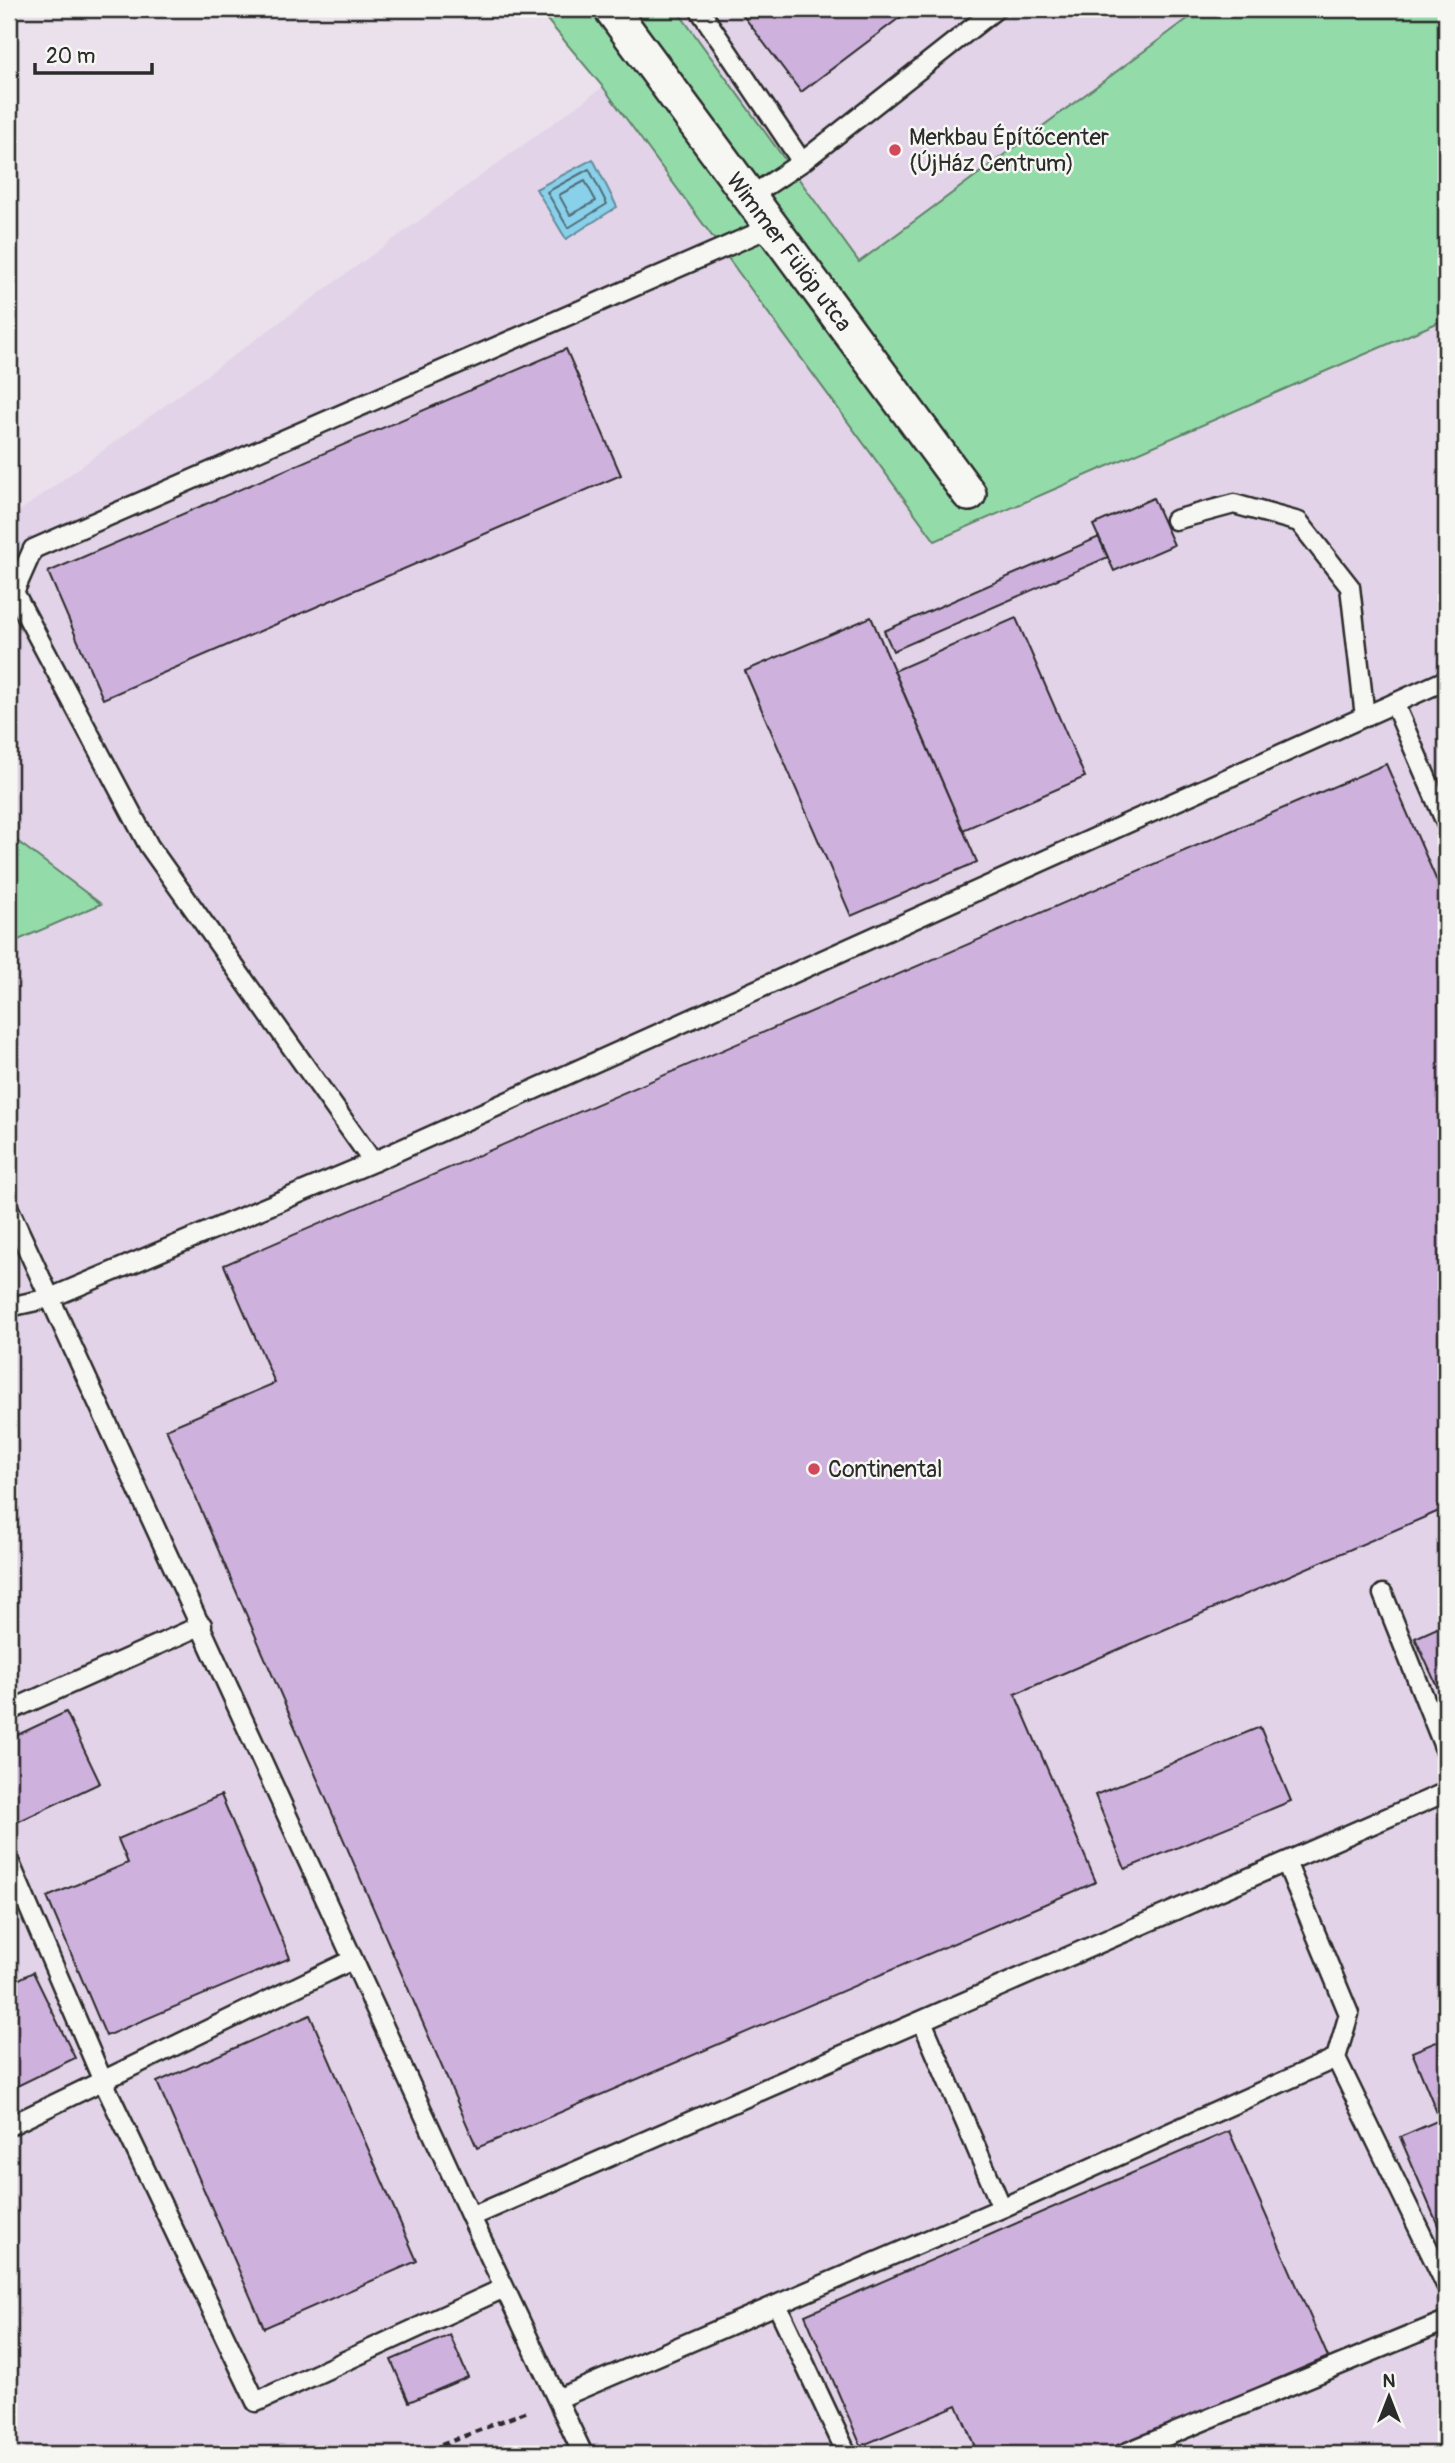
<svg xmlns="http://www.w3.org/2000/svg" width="1455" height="2463" font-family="Pangolin,sans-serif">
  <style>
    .built { fill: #e2d3e8 }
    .green { fill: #94dbaa; stroke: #60836a; stroke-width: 2 }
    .water { fill: #89d0ea; stroke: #638e9e; stroke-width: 2 }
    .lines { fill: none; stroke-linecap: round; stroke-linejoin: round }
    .shore { stroke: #516d77; stroke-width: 2 }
    .building { fill: #cfb1de; stroke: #2b2b2b; stroke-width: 2 }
    .service-casing { stroke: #2b2b2b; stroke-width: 23 }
    .minor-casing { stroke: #2b2b2b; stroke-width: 38 }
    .path { stroke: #2b2b2b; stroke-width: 4.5; stroke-dasharray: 7 5; stroke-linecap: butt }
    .service { stroke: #f6f6f2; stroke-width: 18 }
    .minor { stroke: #f6f6f2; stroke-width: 33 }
    .poi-dot { fill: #d1495b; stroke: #f6f6f2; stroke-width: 2.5 }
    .labels { text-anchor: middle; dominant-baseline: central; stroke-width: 5; stroke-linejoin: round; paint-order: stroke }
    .poi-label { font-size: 23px; fill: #2b2b2b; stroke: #f6f6f2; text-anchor: start }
    .street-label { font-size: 23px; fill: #2b2b2b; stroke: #f6f6f2 }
  </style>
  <rect width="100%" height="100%" fill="#eae1ec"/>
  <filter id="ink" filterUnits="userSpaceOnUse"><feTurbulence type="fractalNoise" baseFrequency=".0143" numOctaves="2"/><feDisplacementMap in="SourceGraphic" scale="14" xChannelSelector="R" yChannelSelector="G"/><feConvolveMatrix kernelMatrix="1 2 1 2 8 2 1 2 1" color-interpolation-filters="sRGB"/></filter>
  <g filter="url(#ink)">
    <path class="built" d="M 676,9 L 1201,9 L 859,263 Z
      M 603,87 L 935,541 L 1446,319 L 1446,2454 L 9,2454 L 9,944 L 101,904 L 9,835 L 9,519 Z"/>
    <path class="green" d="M 538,9 L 676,9 L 859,262 L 1201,9 L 1446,9 L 1446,319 L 935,541 L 603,87 Z
      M 9,835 L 101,904 L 9,944 Z"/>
    <path class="water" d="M 593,159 L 617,207 L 566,239 L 536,189 Z"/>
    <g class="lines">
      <path class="shore" d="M 589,169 L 607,204 L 568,228 L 547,192 Z
        M 585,181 L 596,201 L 570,215 L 559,195 Z"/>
    </g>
    <path class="building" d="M 749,9 L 911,9 L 801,92 L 742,14 Z
      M 566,349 L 621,475 L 103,699 L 48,572 Z
      M 1153,498 L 1174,545 L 1114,571 L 1093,525 Z
      M 1099,537 L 1108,557 L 893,651 L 884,631 Z
      M 871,617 L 977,862 L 851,916 L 745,671 Z
      M 1016,618 L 1085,777 L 963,830 L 894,671 Z
      M 1386,764 L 1446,902 L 1446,1508 L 1015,1694 L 1096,1882 L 477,2148 L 166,1429 L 275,1383 L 224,1265 Z
      M 1446,1624 L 1446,1706 L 1415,1638 Z
      M 66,1712 L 100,1783 L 9,1826 L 9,1739 Z
      M 1260,1727 L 1291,1801 L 1125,1869 L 1095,1795 Z
      M 221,1795 L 290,1958 L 106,2036 L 47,1897 L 128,1863 L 118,1839 Z
      M 33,1972 L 75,2058 L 9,2090 L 9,1984 Z
      M 310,2015 L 417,2261 L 264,2328 L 157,2082 Z
      M 1446,2038 L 1446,2117 L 1440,2120 L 1412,2052 Z
      M 1446,2117 L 1446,2244 L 1400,2137 Z
      M 1229,2131 L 1328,2357 L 1105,2454 L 978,2454 L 957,2405 L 861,2446 L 805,2315 Z
      M 450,2335 L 468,2377 L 409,2402 L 391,2360 Z"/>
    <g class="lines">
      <g class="service-casing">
        <path id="service" d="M 699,9 L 802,162 L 996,9
          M 748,198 L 802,162
          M 1175,520 L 1234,504 L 1299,522 L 1350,587 L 1365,717
          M 1446,680 L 373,1162 L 50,1298 L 471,2217 L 1446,1792
          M 1394,703 L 1446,823
          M 373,1162 L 149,846 L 14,592 L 33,549 L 771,227
          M 9,1209 L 50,1298 L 9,1307
          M 1383,1594 L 1446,1752
          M 9,1711 L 202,1625
          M 9,1861 L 102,2079 L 256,2402 L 504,2288
          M 1336,2058 L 1446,2285
          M 9,2126 L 352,1960
          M 1002,2208 L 1336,2058 L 1349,2014 L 1286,1862
          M 471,2217 L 583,2454
          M 777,2305 L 847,2454
          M 557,2399 L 1002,2208 L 922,2021
          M 1123,2454 L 1446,2321"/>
      </g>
      <g class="minor-casing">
        <path id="minor" d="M 611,9 L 969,494"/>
      </g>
      <path class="path" d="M 419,2454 L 530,2410"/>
      <use href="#service" class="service"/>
      <use href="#minor" class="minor"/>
    </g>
  </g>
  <g class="poi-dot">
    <circle cx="895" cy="150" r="7"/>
    <circle cx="814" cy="1469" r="7"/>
  </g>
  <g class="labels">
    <g class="poi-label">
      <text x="909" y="137">Merkbau Építőcenter<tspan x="909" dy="26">(ÚjHáz Centrum)</tspan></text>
      <text x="828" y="1469">Continental</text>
    </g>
    <g class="street-label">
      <text transform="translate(789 252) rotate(53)">Wimmer Fülöp utca</text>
    </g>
  </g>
  <rect width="1455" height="2463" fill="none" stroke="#f6f6f2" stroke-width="35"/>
  <rect x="18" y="18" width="1420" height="2428" fill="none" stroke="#2b2b2b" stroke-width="2.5" filter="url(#ink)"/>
  <g transform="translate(1389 2397)" stroke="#f6f6f2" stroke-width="5" paint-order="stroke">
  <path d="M0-5L12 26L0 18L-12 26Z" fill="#2b2b2b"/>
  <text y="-10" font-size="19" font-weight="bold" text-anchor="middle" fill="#2b2b2b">N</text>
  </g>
  <path d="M35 63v10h117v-10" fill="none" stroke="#2b2b2b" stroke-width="3.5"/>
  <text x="46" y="63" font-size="21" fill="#2b2b2b" stroke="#f6f6f2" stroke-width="5" paint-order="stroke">20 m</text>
</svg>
